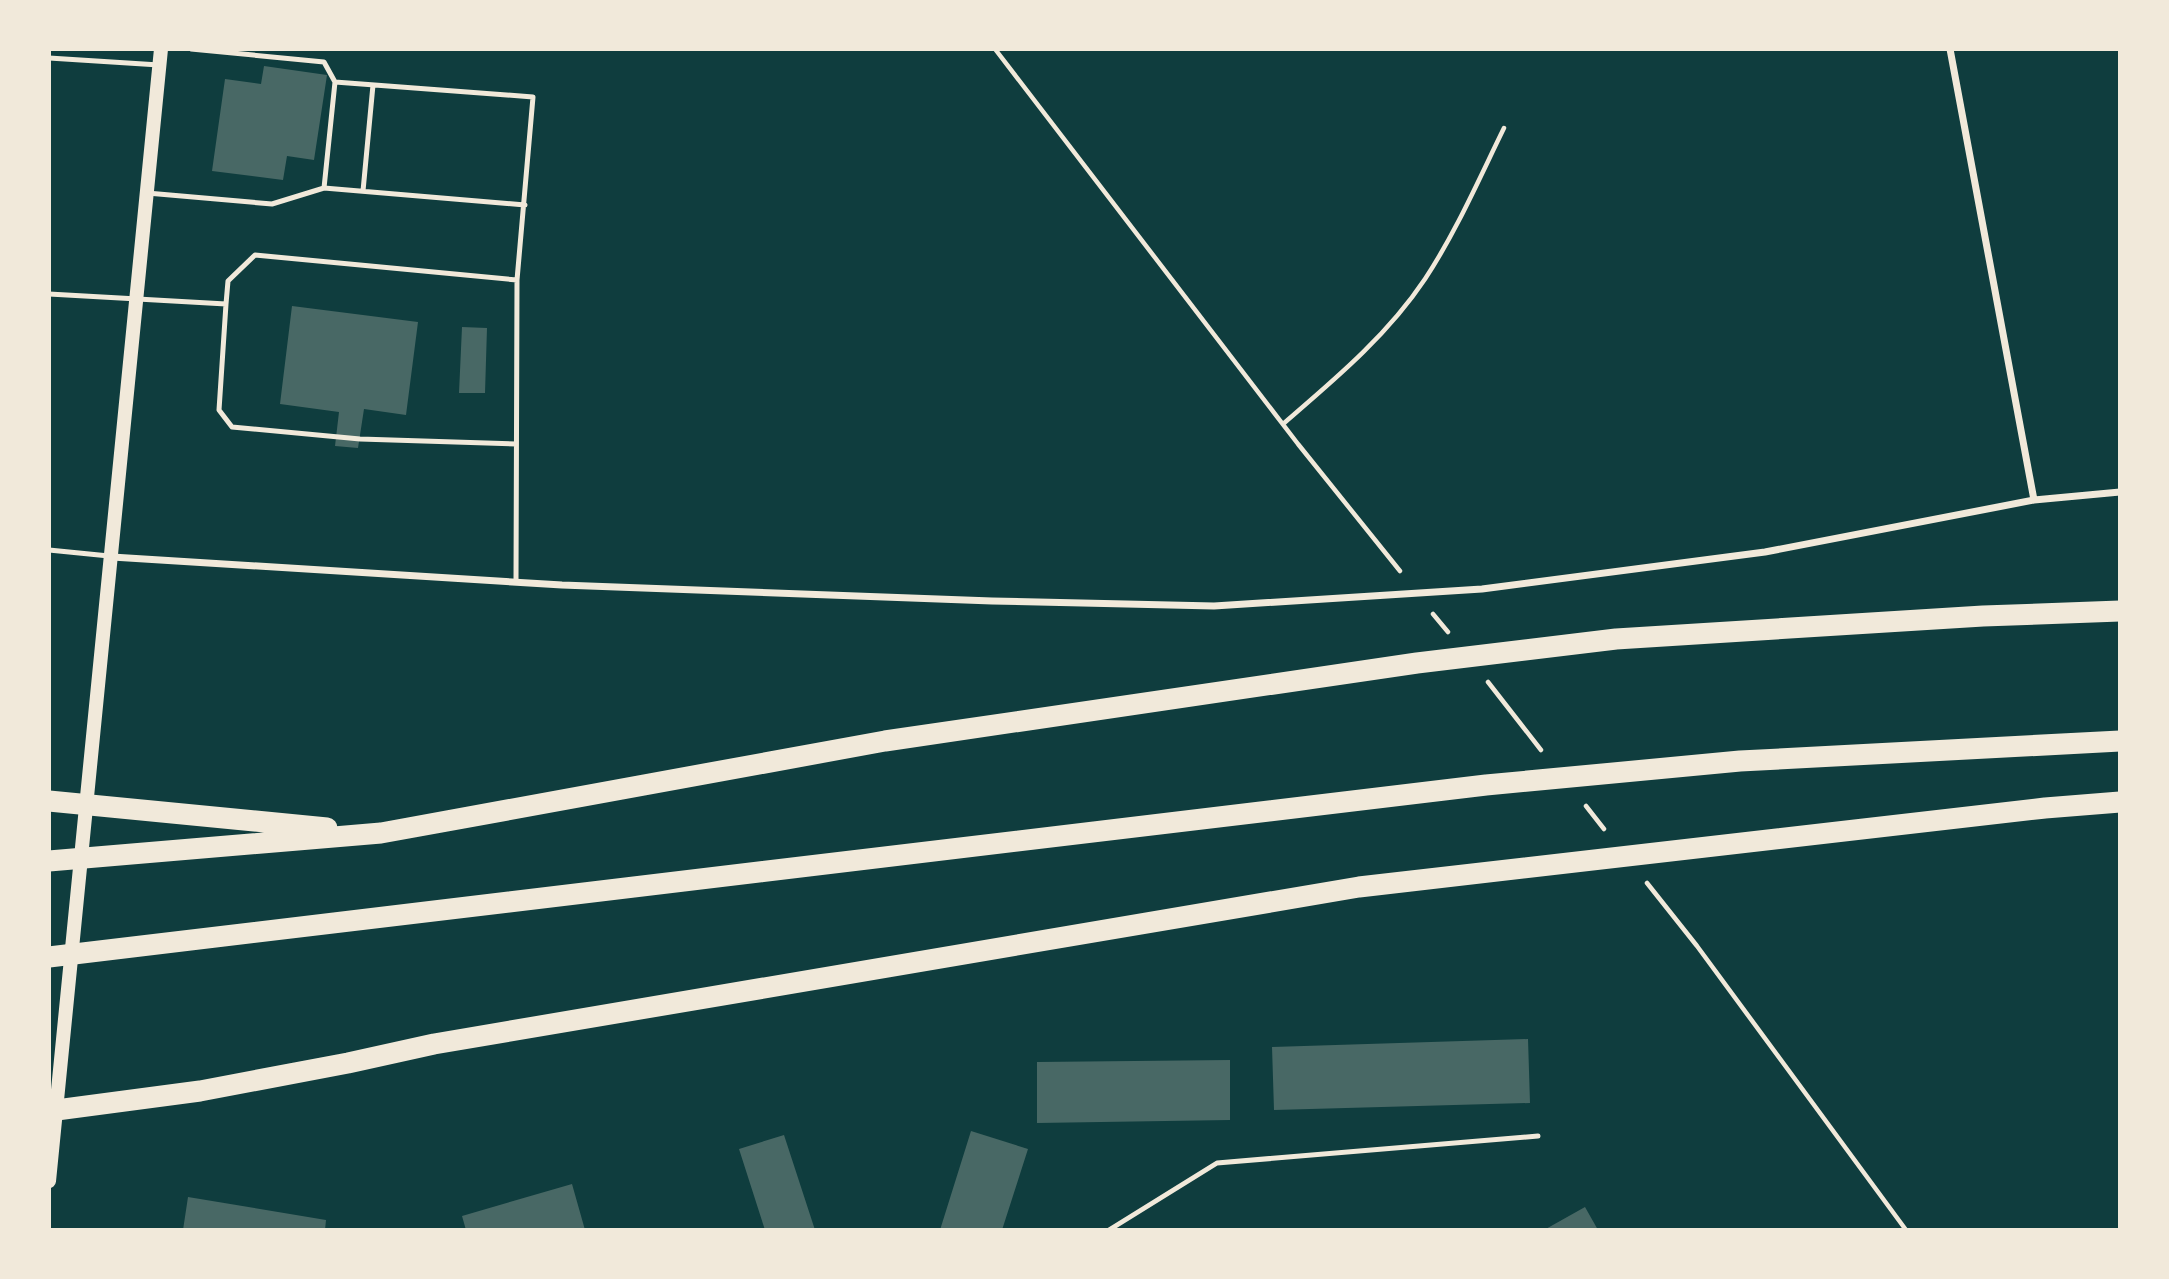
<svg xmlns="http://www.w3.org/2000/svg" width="2169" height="1279" font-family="'Work Sans',sans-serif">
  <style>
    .building { fill: #486865 }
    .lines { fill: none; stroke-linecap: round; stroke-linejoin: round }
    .path { stroke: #f1e9da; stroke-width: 4.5 }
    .service { stroke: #f1e9da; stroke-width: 5 }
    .minor { stroke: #f1e9da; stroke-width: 7 }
    .secondary { stroke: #f1e9da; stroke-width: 14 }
    .motorway { stroke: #f1e9da; stroke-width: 21 }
  </style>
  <rect width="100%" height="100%" fill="#0f3d3e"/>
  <path class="building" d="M 264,66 L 327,75 L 314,160 L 287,156 L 283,180 L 212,171 L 225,79 L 261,84 Z
    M 292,306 L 418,322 L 406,415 L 364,409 L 358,448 L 335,446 L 339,412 L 280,404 Z
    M 462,327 L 487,328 L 485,393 L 459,393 Z
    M 1528,1039 L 1530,1103 L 1274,1110 L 1272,1047 Z
    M 1230,1060 L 1230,1120 L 1037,1123 L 1037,1062 Z
    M 971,1131 L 1028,1149 L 1002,1230 L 940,1230 Z
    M 784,1135 L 815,1230 L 765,1230 L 739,1149 Z
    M 572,1184 L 585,1230 L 466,1230 L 462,1216 Z
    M 188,1197 L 326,1220 L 325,1230 L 183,1230 Z
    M 1585,1207 L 1598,1230 L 1544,1230 Z"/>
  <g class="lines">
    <path class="path" d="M 995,49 L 1298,444 L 1400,571
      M 1283,424 C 1334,380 1387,336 1425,279 C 1456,232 1479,179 1504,128
      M 1433,614 L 1448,632
      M 1488,682 L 1541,750
      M 1586,806 L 1604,829
      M 1647,883 L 1697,946 L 1906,1230"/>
    <path class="service" d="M 191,49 L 324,62 L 335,82 L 324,188
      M 49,58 L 159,65
      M 335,82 L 533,97 L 517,280 L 516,582
      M 363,191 L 373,85
      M 147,193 L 272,204 L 324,188 L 525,205
      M 49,294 L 226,304 L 228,281 L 255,255 L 517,280
      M 226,304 L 219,410 L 232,427 L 360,439 L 516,444
      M 49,550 L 109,556
      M 1109,1230 L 1217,1163 L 1538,1136"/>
    <path class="minor" d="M 1950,49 L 2034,500
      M 112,557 L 562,585 L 992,601 L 1214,606 L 1482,589 L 1765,552 L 2034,500 L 2120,492"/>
    <path class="secondary" d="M 49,1181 L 161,49"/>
    <path class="motorway" d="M 49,801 L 327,828
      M 49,861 L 381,833 L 885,741 L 1417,663 L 1616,639 L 1983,616 L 2120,611
      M 49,957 L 1486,785 L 1740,761 L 2120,741
      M 49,1111 L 200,1091 L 348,1063 L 434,1044 L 1359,887 L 2045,808 L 2120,802"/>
  </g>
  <rect width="2169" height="1279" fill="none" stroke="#f1e9da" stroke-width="102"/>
</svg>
